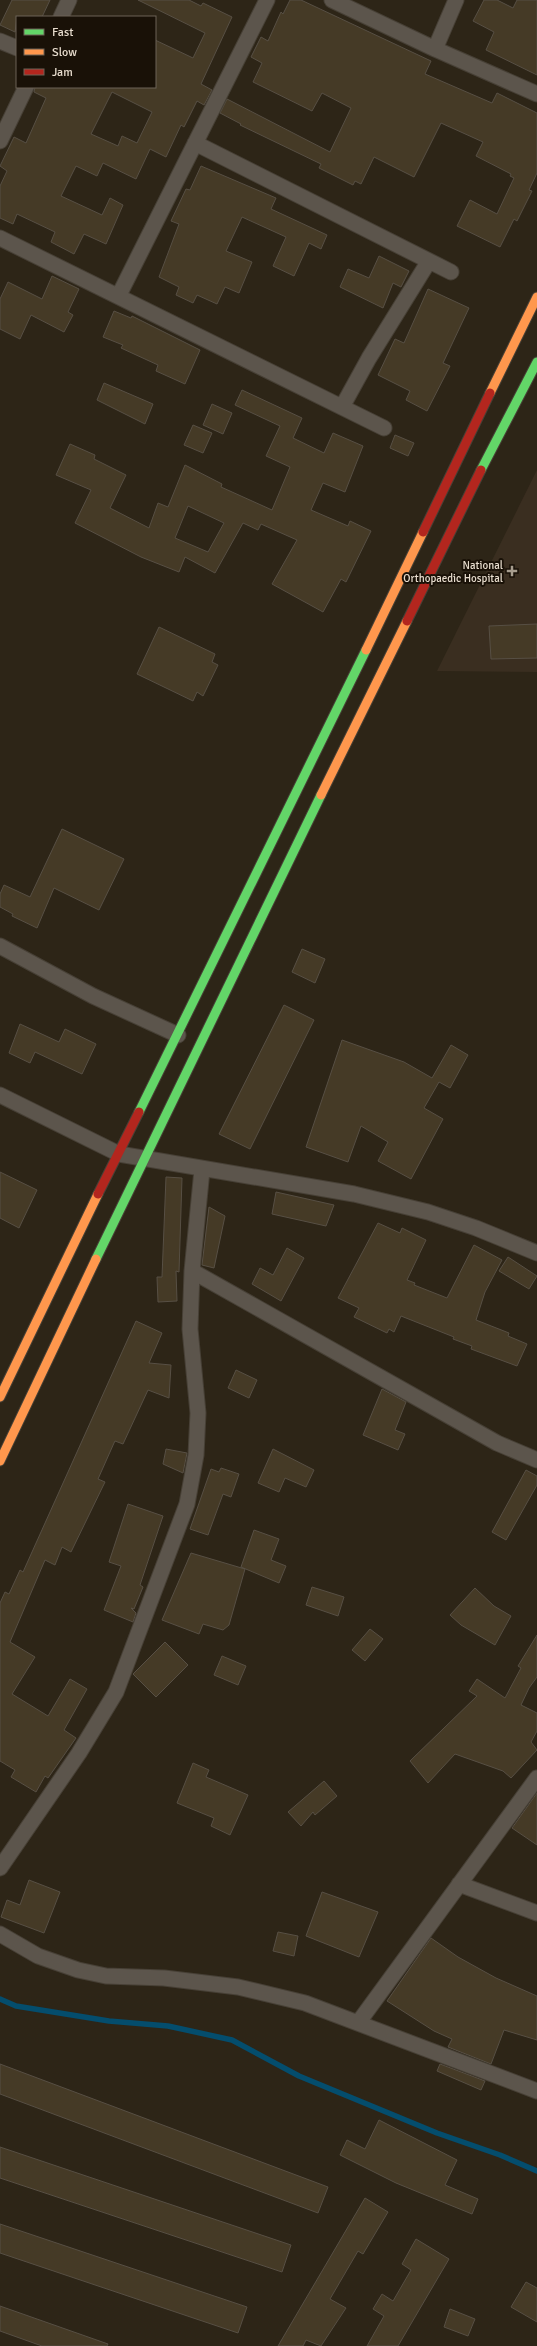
<svg xmlns="http://www.w3.org/2000/svg" width="537" height="2346" font-family="Signika,sans-serif">
  <style>
    .medical { fill: #3a2e20 }
    .lines { fill: none; stroke-linecap: round; stroke-linejoin: round }
    .stream { stroke: #044d6d; stroke-width: 5.5 }
    .building { fill: #453a26; stroke: #574f44; fill-rule: evenodd }
    .street-casing { stroke: #474036; stroke-width: 17 }
    .fast-casing { stroke: #474036; stroke-width: 11 }
    .slow-casing { stroke: #474036; stroke-width: 11 }
    .jam-casing { stroke: #474036; stroke-width: 11 }
    .street { stroke: #5c554c; stroke-width: 15 }
    .fast { stroke: #63d668; stroke-width: 9 }
    .slow { stroke: #ff974d; stroke-width: 9 }
    .jam { stroke: #b3261e; stroke-width: 9 }
    .poi-dot { fill: #a79d8e; stroke: #191107; stroke-width: 1.5 }
    .labels { text-anchor: middle; dominant-baseline: central; stroke-width: 4; stroke-linejoin: round; paint-order: stroke }
    .poi-label { font-size: 11px; fill: #e8ddce; stroke: #191107; text-anchor: end }
  </style>
  <rect width="100%" height="100%" fill="#2d2517"/>
  <path class="medical" d="M 537,470 L 537,672 L 437,671 Z"/>
  <g class="lines">
    <path class="stream" d="M 0,1999 L 16,2006 L 109,2021 L 168,2026 L 232,2040 L 299,2076 L 437,2133 L 500,2155 L 537,2171"/>
  </g>
  <path class="building" d="M 12,0 L 50,0 L 42,17 L 17,17 L 15,32 L 0,25 Z
    M 138,0 L 189,0 L 201,6 L 203,3 L 232,17 L 201,84 L 212,90 L 204,105 L 197,101 L 184,127 L 181,125 L 166,157 L 150,149 L 136,179 L 103,163 L 97,176 L 76,166 L 61,196 L 102,215 L 110,198 L 123,205 L 106,244 L 84,234 L 74,254 L 51,242 L 55,232 L 17,214 L 13,224 L 0,218 L 0,186 L 7,171 L 0,166 L 14,137 L 26,143 L 46,98 L 34,92 L 35,87 L 155,87 L 155,40 L 193,58 L 205,33 ZM 112,92 L 152,112 L 137,143 L 122,136 L 118,146 L 91,134 Z
    M 290,0 L 301,0 L 431,61 L 425,74 L 492,103 L 497,93 L 537,113 L 537,173 L 529,190 L 532,191 L 517,221 L 514,219 L 500,247 L 457,226 L 470,200 L 497,214 L 514,178 L 510,176 L 511,174 L 476,156 L 483,142 L 441,123 L 414,177 L 374,157 L 361,184 L 355,181 L 353,185 L 319,168 L 321,164 L 240,125 L 241,124 L 220,113 L 227,99 L 330,152 L 351,108 L 322,93 L 312,111 L 253,82 L 262,63 L 251,57 L 261,37 L 268,41 L 281,12 L 283,14 Z
    M 484,0 L 497,0 L 513,8 L 517,0 L 537,0 L 537,75 L 486,50 L 494,32 L 473,21 Z
    M 201,166 L 276,198 L 271,209 L 327,235 L 321,249 L 309,243 L 294,276 L 273,266 L 286,237 L 242,217 L 226,251 L 252,262 L 239,293 L 225,287 L 217,304 L 197,295 L 193,303 L 176,295 L 179,287 L 159,277 L 179,224 L 171,221 L 186,189 L 190,190 Z
    M 379,256 L 409,271 L 401,287 L 393,283 L 383,308 L 340,287 L 348,269 L 369,278 Z
    M 52,276 L 79,289 L 68,312 L 73,315 L 64,332 L 31,315 L 20,339 L 0,329 L 0,299 L 8,282 L 42,299 Z
    M 428,289 L 469,308 L 443,363 L 450,366 L 427,411 L 406,400 L 410,391 L 378,375 L 395,339 L 404,343 Z
    M 114,311 L 131,318 L 132,316 L 200,350 L 185,384 L 156,371 L 158,365 L 121,348 L 123,345 L 103,337 Z
    M 104,383 L 153,404 L 145,424 L 97,400 Z
    M 242,390 L 302,418 L 293,438 L 324,453 L 333,433 L 363,446 L 345,492 L 323,483 L 311,510 L 348,526 L 350,521 L 371,531 L 346,582 L 341,579 L 323,612 L 272,584 L 297,540 L 261,524 L 258,530 L 243,523 L 215,573 L 185,557 L 179,572 L 141,557 L 75,523 L 91,490 L 56,475 L 70,444 L 95,455 L 94,459 L 126,475 L 110,508 L 149,528 L 158,503 L 168,507 L 185,465 L 222,484 L 221,487 L 272,510 L 290,467 L 266,456 L 280,426 L 235,405 ZM 188,506 L 224,523 L 208,552 L 175,538 Z
    M 212,404 L 232,413 L 223,434 L 203,425 Z
    M 193,425 L 212,433 L 203,453 L 184,445 Z
    M 395,435 L 414,443 L 408,456 L 390,448 Z
    M 537,624 L 537,658 L 491,659 L 489,626 Z
    M 159,627 L 215,654 L 212,662 L 218,665 L 203,696 L 197,692 L 193,701 L 137,674 Z
    M 62,829 L 124,859 L 99,910 L 54,888 L 37,928 L 12,916 L 13,914 L 0,907 L 0,894 L 4,885 L 30,897 Z
    M 302,949 L 325,959 L 315,983 L 292,972 Z
    M 284,1005 L 314,1020 L 250,1149 L 219,1134 Z
    M 20,1024 L 59,1042 L 65,1029 L 96,1044 L 82,1074 L 35,1052 L 30,1063 L 9,1053 Z
    M 342,1040 L 404,1062 L 432,1078 L 451,1045 L 468,1055 L 450,1088 L 439,1082 L 424,1108 L 443,1119 L 411,1179 L 378,1161 L 388,1142 L 361,1126 L 348,1162 L 306,1147 Z
    M 0,1172 L 37,1190 L 19,1228 L 0,1218 Z
    M 166,1177 L 182,1178 L 179,1272 L 176,1271 L 177,1301 L 158,1302 L 157,1277 L 162,1277 Z
    M 276,1192 L 334,1205 L 326,1226 L 272,1214 Z
    M 209,1207 L 225,1216 L 214,1268 L 202,1265 Z
    M 378,1223 L 400,1233 L 402,1228 L 426,1240 L 407,1280 L 415,1283 L 414,1285 L 447,1298 L 474,1245 L 502,1260 L 485,1292 L 476,1320 L 509,1333 L 508,1336 L 527,1344 L 517,1366 L 471,1349 L 472,1346 L 453,1339 L 454,1337 L 401,1316 L 394,1332 L 389,1329 L 387,1333 L 354,1317 L 359,1308 L 338,1298 Z
    M 287,1248 L 304,1258 L 281,1301 L 252,1284 L 260,1268 L 273,1275 Z
    M 508,1257 L 537,1276 L 529,1289 L 499,1271 Z
    M 136,1321 L 162,1333 L 149,1363 L 171,1365 L 169,1398 L 148,1390 L 123,1444 L 115,1441 L 114,1443 L 98,1479 L 105,1482 L 71,1552 L 62,1547 L 55,1565 L 45,1560 L 10,1642 L 35,1657 L 12,1694 L 48,1716 L 70,1679 L 87,1689 L 64,1730 L 76,1738 L 48,1778 L 45,1776 L 36,1792 L 11,1777 L 15,1770 L 0,1761 L 0,1603 L 5,1592 L 9,1594 L 20,1570 L 23,1572 Z
    M 236,1370 L 257,1380 L 249,1398 L 228,1388 Z
    M 382,1389 L 406,1402 L 395,1430 L 405,1434 L 398,1450 L 363,1435 Z
    M 166,1449 L 187,1453 L 183,1473 L 163,1464 Z
    M 273,1449 L 314,1470 L 306,1487 L 285,1478 L 279,1492 L 258,1483 Z
    M 221,1468 L 239,1474 L 231,1497 L 223,1494 L 208,1535 L 190,1529 L 211,1469 L 219,1472 Z
    M 526,1470 L 537,1476 L 537,1485 L 506,1540 L 492,1532 Z
    M 128,1504 L 163,1516 L 140,1585 L 143,1587 L 134,1609 L 131,1608 L 136,1613 L 133,1622 L 104,1610 L 121,1566 L 109,1562 Z
    M 254,1530 L 279,1539 L 271,1560 L 286,1566 L 279,1583 L 241,1567 Z
    M 191,1553 L 245,1569 L 229,1625 L 223,1630 L 203,1624 L 199,1634 L 162,1620 Z
    M 312,1587 L 344,1597 L 338,1616 L 306,1605 Z
    M 475,1588 L 494,1606 L 511,1616 L 495,1645 L 461,1625 L 450,1615 Z
    M 370,1629 L 383,1639 L 365,1661 L 352,1650 Z
    M 537,1635 L 537,1677 L 529,1688 L 521,1705 L 537,1713 L 537,1731 L 531,1742 L 537,1750 L 511,1778 L 503,1771 L 455,1754 L 428,1783 L 410,1761 L 477,1696 L 469,1691 L 477,1679 L 505,1698 L 521,1668 L 518,1666 Z
    M 165,1642 L 188,1665 L 156,1697 L 133,1674 Z
    M 222,1656 L 246,1666 L 238,1685 L 214,1675 Z
    M 193,1763 L 209,1770 L 206,1777 L 248,1795 L 230,1835 L 211,1826 L 214,1818 L 177,1803 Z
    M 324,1781 L 337,1796 L 315,1815 L 313,1812 L 301,1826 L 288,1812 Z
    M 537,1793 L 537,1845 L 512,1828 Z
    M 29,1880 L 60,1892 L 44,1933 L 1,1917 L 7,1900 L 20,1905 Z
    M 322,1892 L 378,1912 L 359,1957 L 306,1936 Z
    M 278,1932 L 298,1936 L 294,1956 L 273,1951 Z
    M 431,1938 L 458,1957 L 496,1978 L 537,1996 L 537,2040 L 504,2030 L 491,2064 L 448,2047 L 452,2039 L 434,2031 L 387,2001 Z
    M 0,2064 L 328,2187 L 318,2213 L 0,2094 Z
    M 440,2064 L 485,2081 L 481,2090 L 437,2071 Z
    M 379,2120 L 457,2160 L 445,2185 L 478,2199 L 472,2214 L 396,2183 L 340,2155 L 347,2140 L 365,2149 Z
    M 0,2147 L 291,2245 L 282,2272 L 0,2178 Z
    M 365,2198 L 388,2212 L 363,2254 L 358,2251 L 330,2299 L 346,2308 L 321,2346 L 306,2340 L 303,2346 L 278,2346 Z
    M 0,2224 L 247,2307 L 238,2333 L 0,2253 Z
    M 416,2239 L 449,2259 L 398,2346 L 367,2346 L 384,2316 L 373,2309 L 382,2294 L 393,2301 L 411,2270 L 402,2264 Z
    M 526,2282 L 537,2288 L 537,2322 L 511,2307 Z
    M 0,2306 L 108,2344 L 107,2346 L 42,2346 L 0,2331 Z
    M 450,2309 L 475,2319 L 468,2336 L 444,2327 Z"/>
  <g class="lines">
    <g class="street-casing">
      <path id="street" d="M 332,0 L 435,49 L 537,94
        M 61,17 L 69,0
        M 0,41 L 17,48
        M 435,49 L 456,0
        M 0,141 L 26,87
        M 195,143 L 451,272
        M 0,238 L 384,428
        M 119,295 L 267,0
        M 342,407 L 369,358 L 429,261
        M 0,946 L 93,996 L 178,1035
        M 0,1095 L 119,1154 L 354,1194 L 428,1212 L 476,1228 L 537,1253
        M 192,1271 L 497,1443 L 537,1460
        M 0,1868 L 79,1753 L 116,1692 L 187,1504 L 196,1455 L 198,1413 L 190,1329 L 192,1271 L 202,1170
        M 459,1884 L 537,1913
        M 0,1934 L 38,1956 L 78,1970 L 106,1976 L 164,1978 L 238,1987 L 305,2003 L 537,2091
        M 358,2023 L 537,1778"/>
    </g>
    <g class="fast-casing">
      <path id="fast" d="M 481,470 L 537,362
        M 139,1112 L 366,650
        M 96,1259 L 321,795"/>
    </g>
    <g class="slow-casing">
      <path id="slow" d="M 490,393 L 537,297
        M 366,650 L 423,532
        M 321,795 L 407,621
        M 0,1397 L 98,1194
        M 0,1461 L 96,1259"/>
    </g>
    <g class="jam-casing">
      <path id="jam" d="M 423,532 L 490,393
        M 407,621 L 481,470
        M 98,1194 L 139,1112"/>
    </g>
    <use href="#street" class="street"/>
    <use href="#fast" class="fast"/>
    <use href="#slow" class="slow"/>
    <use href="#jam" class="jam"/>
  </g>
  <path class="poi-dot" d="M510 565h4v4h4v4h-4v4h-4v-4h-4v-4h4z"/>
  <g class="labels">
    <g class="poi-label">
      <text x="503" y="565">National<tspan x="503" dy="13">Orthopaedic Hospital</tspan></text>
    </g>
  </g>
  <rect x="16" y="16" width="140" height="72" fill="#191107" stroke="#6c6357"/>
  <rect x="24" y="29" width="20" height="6" fill="#63d668" stroke="#6c6357"/>
  <text x="52" y="36" font-size="12" fill="#e8ddce">Fast</text>
  <rect x="24" y="49" width="20" height="6" fill="#ff974d" stroke="#6c6357"/>
  <text x="52" y="56" font-size="12" fill="#e8ddce">Slow</text>
  <rect x="24" y="69" width="20" height="6" fill="#b3261e" stroke="#6c6357"/>
  <text x="52" y="76" font-size="12" fill="#e8ddce">Jam</text>
</svg>
